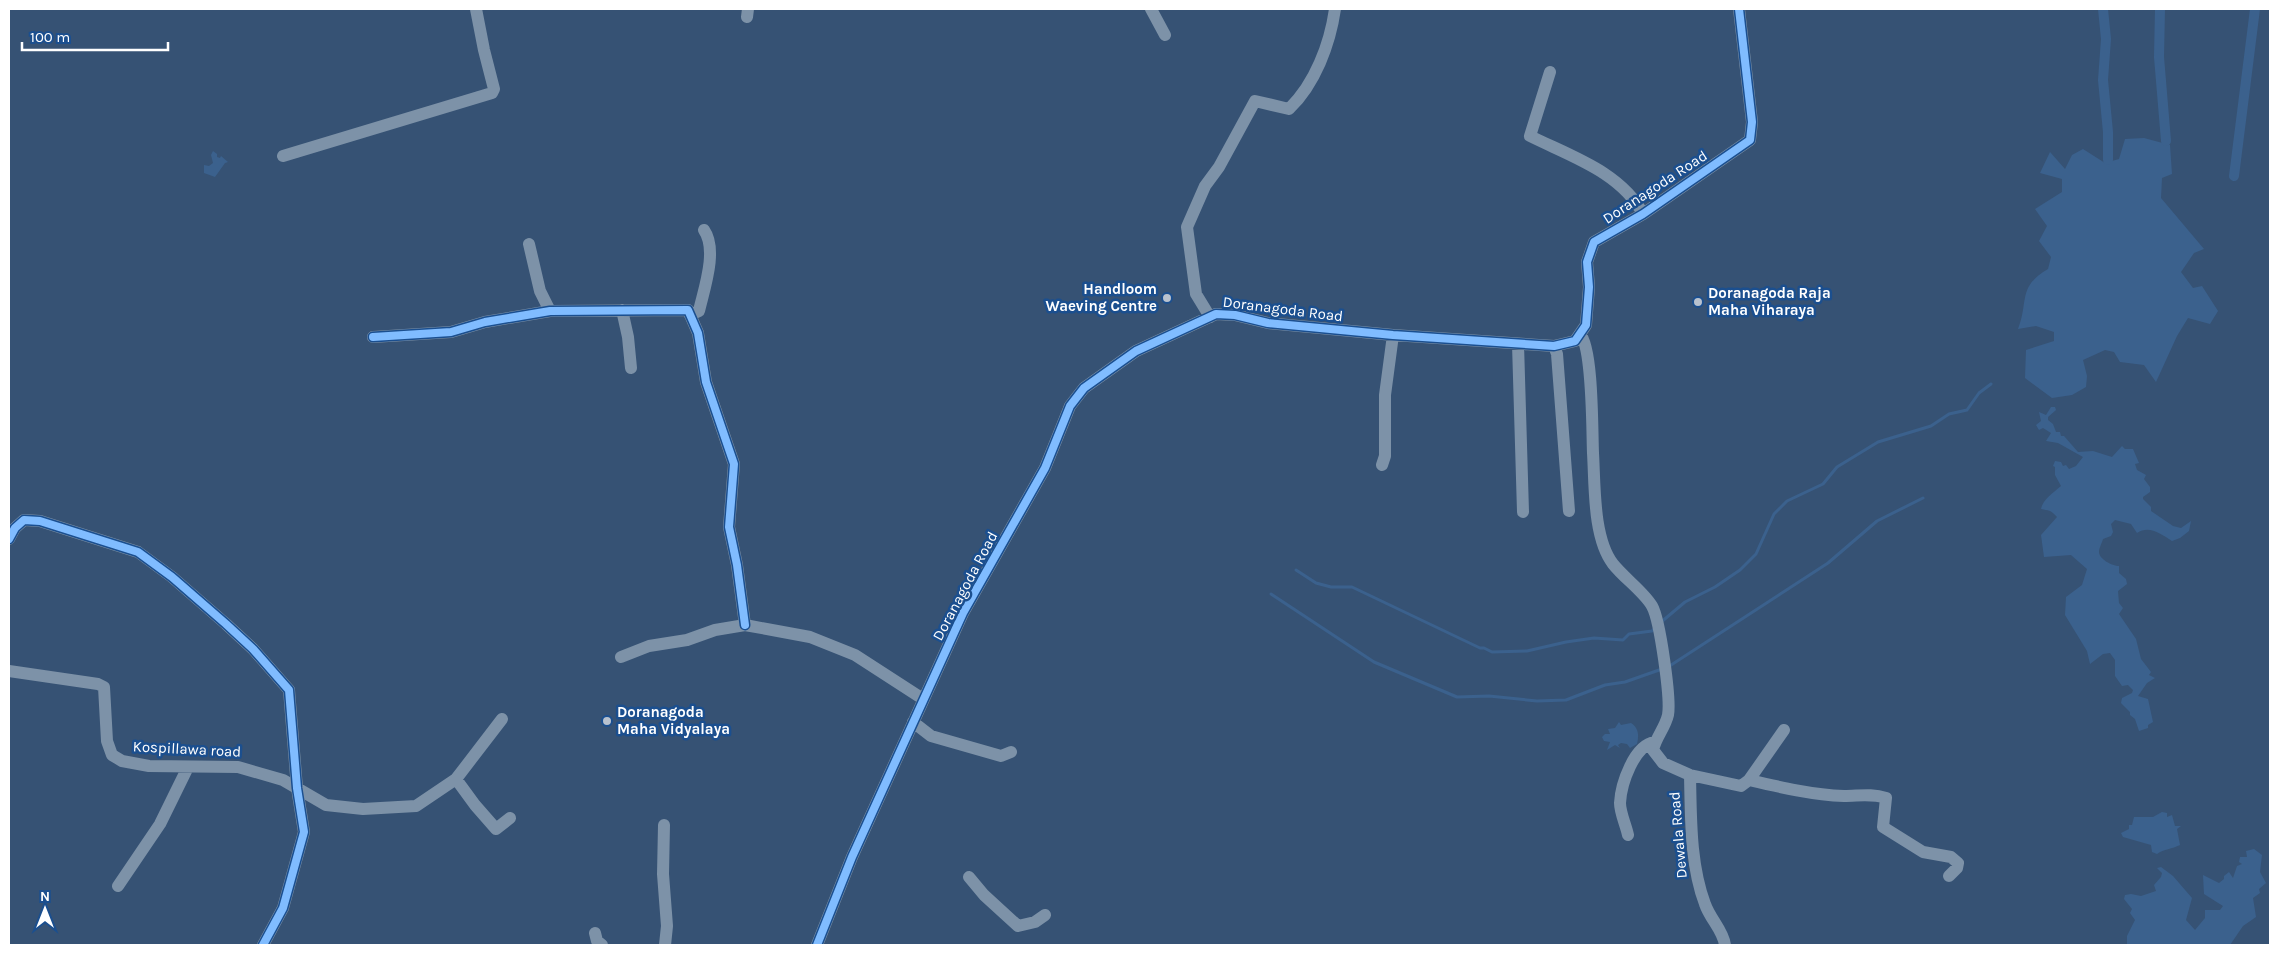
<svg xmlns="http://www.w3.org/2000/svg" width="2279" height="954" font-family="Karla,sans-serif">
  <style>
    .water { fill: #3b618d }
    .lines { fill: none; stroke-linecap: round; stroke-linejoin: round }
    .stream { stroke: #3b618d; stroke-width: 3 }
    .canal { stroke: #3b618d; stroke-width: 10 }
    .minor { stroke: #7d92a8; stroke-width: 12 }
    .cycleway-casing { stroke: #1b4f8f; stroke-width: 11 }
    .cycleway { stroke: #80bcff; stroke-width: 8 }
    .poi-dot { fill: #b9c2ce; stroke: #1b4f8f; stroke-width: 2 }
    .labels { text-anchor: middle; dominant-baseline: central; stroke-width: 5; stroke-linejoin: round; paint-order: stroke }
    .street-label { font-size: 15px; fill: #fff; stroke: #1b4f8f }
    .poi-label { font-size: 15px; font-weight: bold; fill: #fff; stroke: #1b4f8f; text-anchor: start }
  </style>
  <rect width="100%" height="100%" fill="#365274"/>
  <path class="water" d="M 2144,138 L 2170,145 L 2172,174 L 2162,178 L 2161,198 L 2204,249 L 2194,253 L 2181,272 L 2193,288 L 2202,286 L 2218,311 L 2210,324 L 2188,318 L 2177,336 L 2156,382 L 2144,365 L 2120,362 L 2114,352 L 2105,350 L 2083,360 L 2087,376 L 2086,387 L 2072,395 L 2052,398 L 2025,378 L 2026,350 L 2054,341 L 2054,332 L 2036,326 L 2018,329 C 2029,302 2017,287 2048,269 L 2051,257 L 2039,241 L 2047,226 L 2035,209 L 2062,192 L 2062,179 L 2040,173 L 2050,152 L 2065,169 L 2072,155 L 2083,149 L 2105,163 L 2119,159 L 2125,139 Z
    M 213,151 L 217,154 L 217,157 L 220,158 L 221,156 L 228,162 L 225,163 L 215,177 L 204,173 L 204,165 L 209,166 L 213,163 L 211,155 Z
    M 2051,407 L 2055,407 L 2056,410 L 2048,417 L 2048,420 L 2053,424 L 2056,432 L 2060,432 L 2061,436 L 2064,436 L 2078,452 L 2093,451 L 2112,457 L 2122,446 L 2125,449 L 2133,449 L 2139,463 L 2135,464 L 2137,470 L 2146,475 L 2144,479 L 2150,487 L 2150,492 L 2143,497 L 2143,499 L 2151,507 L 2151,511 L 2173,526 L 2181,528 L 2191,521 L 2189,531 L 2180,538 L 2172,541 C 2161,534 2149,525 2137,533 L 2131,524 L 2115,520 L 2111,524 L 2113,532 L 2111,536 L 2103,539 C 2102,543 2099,548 2099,552 C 2099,559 2112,566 2119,566 L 2119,573 L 2126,579 L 2127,584 L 2118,591 L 2119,603 L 2123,608 L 2119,614 L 2136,639 L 2141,659 L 2151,672 L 2149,675 L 2155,678 L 2147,683 L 2138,696 L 2148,699 L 2153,722 L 2148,725 L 2148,728 L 2139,731 L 2135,719 L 2130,715 L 2130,712 L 2121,703 L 2122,698 L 2132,693 L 2133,690 L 2128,685 L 2122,686 L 2115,676 L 2115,660 L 2110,653 L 2103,654 L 2090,664 L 2087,651 L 2065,615 L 2066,597 L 2082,585 L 2087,569 L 2071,555 L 2044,557 L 2041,535 L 2057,517 C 2050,509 2049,511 2041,509 C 2043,499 2053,493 2061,486 L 2055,475 L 2055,467 L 2053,466 L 2055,461 L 2061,462 L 2063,466 L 2066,465 L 2069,469 L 2076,466 L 2083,457 L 2058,443 L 2046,441 L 2051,433 L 2043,428 L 2039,430 L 2036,425 L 2041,421 L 2039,412 L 2046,415 Z
    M 1619,722 L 1621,725 L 1631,723 C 1639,728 1639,736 1637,744 L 1630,748 L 1627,744 L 1621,743 L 1618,745 L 1620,748 L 1615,745 L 1607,750 L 1610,742 L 1604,741 L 1602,737 L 1605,734 L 1610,734 L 1608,729 L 1615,728 Z
    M 2162,812 L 2167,813 L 2167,817 L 2172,815 L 2175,826 L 2181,826 L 2177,829 L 2180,845 C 2172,849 2164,849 2157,854 L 2152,852 L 2151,845 L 2123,837 L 2121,833 L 2129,829 L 2129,825 L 2132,825 L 2134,817 L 2153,817 Z
    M 2254,849 L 2262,855 L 2260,872 L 2266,883 L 2259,889 L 2260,893 L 2253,898 L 2256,917 L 2243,926 L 2230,945 L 2127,945 L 2127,936 L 2135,920 L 2130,913 L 2132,909 L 2124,899 L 2125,895 L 2131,894 L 2141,896 L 2156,891 L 2154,885 L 2161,877 L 2162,873 L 2157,868 L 2161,867 L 2173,876 L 2192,898 L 2186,920 L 2195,930 L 2205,918 L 2205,910 L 2220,910 L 2223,906 L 2204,894 L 2203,875 L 2219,883 L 2224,879 L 2224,876 L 2229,872 L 2233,878 L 2237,866 L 2242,864 L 2239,862 L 2240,857 L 2247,857 L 2246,851 Z"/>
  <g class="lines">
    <path class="stream" d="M 1296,570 L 1316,583 L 1331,587 L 1352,587 L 1480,648 L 1484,648 L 1492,652 L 1527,651 L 1566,642 L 1594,638 L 1623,640 L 1629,634 L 1652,631 L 1654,629
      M 1271,594 L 1374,662 L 1457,697 L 1489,696 L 1537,701 L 1566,700 L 1605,685 L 1625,682 L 1662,669
      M 1660,623 L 1685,602 L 1715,587 L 1740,570 L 1756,554 L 1774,514 L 1787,501 L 1823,484 L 1837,467 L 1878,442 L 1931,426 L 1949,414 L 1967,410 L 1979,393 L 1991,384
      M 1668,667 L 1828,563 L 1877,521 L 1923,498"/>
    <path class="canal" d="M 2103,9 L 2106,39 L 2103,80 L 2108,132 L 2108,160
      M 2160,9 L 2159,57 L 2166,141
      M 2234,176 L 2255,9"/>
    <path class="minor" d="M 1151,9 L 1165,35
      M 747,17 L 748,9
      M 1550,72 L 1530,136 C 1570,156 1621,172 1643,214
      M 283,156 L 492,93 L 494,89 L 484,50 L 476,9
      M 529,244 L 540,291 L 550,311
      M 622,310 L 628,337 L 631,368
      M 690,315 L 699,311 C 704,289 718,250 704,230
      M 1210,317 L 1196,294 L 1187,227 L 1205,186 L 1219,167 L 1255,101 L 1289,109 C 1315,84 1330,44 1335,9
      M 1580,334 C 1593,348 1592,430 1593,453 C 1595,486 1593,538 1613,564 C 1624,578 1644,592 1652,606 C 1660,620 1671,699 1668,715 C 1665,728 1656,737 1653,750 L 1663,763 L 1690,775 L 1741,786 L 1749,780 L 1784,730
      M 373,337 L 451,332 L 485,322 L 550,311 L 688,310 L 698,333 L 706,382 L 734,464 L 729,527 L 737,565 L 745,625
      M 1518,344 L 1523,512
      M 1554,346 L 1557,354 L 1569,511
      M 1382,465 L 1385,456 L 1385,395 L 1393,335
      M 9,539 L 15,528 L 24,520 L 40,521 L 138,552 L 172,577 L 226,624 L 253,649 L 289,690 L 297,788 L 304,832 L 283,908 L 263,945
      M 621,657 L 649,646 L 687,640 L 715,630 L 745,625 L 810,637 L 855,655 L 923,699
      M 9,671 L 98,684 L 104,687 L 107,741 L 112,755 L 122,761 L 149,766 L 238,767 L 283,780 L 326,805 L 363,809 L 416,806 L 456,779 L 502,719
      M 913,722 L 931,736 L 1001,756 L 1011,752
      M 1690,775 C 1691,818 1690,864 1705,904 C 1710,919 1723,930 1725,945
      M 456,779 L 475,805 L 496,829 L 510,818
      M 1749,780 C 1779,787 1813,795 1844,796 C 1859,796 1871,793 1886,798 L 1883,827 L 1923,852 L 1951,857 L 1958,863 L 1957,868 L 1949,876
      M 664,825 L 663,874 L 667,926 L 665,945
      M 1628,835 C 1626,825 1620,813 1620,803 C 1621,784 1634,745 1655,742
      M 969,877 L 984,895 L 1018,926 L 1035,922 L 1045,915
      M 118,886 L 160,824 L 188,767
      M 595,933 L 597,941 L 602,945
      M 817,945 L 852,857 L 963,613 L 1045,468 L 1070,406 L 1084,388 L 1136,351 L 1216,314 L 1235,315 L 1268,323 L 1393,335 L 1554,346 L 1575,341 L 1586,325 L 1589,287 L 1587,262 L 1594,242 L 1643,214 L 1750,140 L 1752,122 L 1739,9"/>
    <g class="cycleway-casing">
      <path id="cycleway" d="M 373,337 L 451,332 L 485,322 L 550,311 L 688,310 L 698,333 L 706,382 L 734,464 L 729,527 L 737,565 L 745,625
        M 9,539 L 15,528 L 24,520 L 40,521 L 138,552 L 172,577 L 226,624 L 253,649 L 289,690 L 297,788 L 304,832 L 283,908 L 263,945
        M 817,945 L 852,857 L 963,613 L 1045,468 L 1070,406 L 1084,388 L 1136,351 L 1216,314 L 1235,315 L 1268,323 L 1393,335 L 1554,346 L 1575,341 L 1586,325 L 1589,287 L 1587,262 L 1594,242 L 1643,214 L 1750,140 L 1752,122 L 1739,9"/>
    </g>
    <use href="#cycleway" class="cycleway"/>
  </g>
  <g class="poi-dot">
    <circle cx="1167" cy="298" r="5"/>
    <circle cx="1698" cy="302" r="5"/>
    <circle cx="607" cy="721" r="5"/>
  </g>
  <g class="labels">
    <g class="street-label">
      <text transform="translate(1655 187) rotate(-33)">Doranagoda Road</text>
      <text transform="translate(1283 309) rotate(7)">Doranagoda Road</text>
      <text transform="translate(965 586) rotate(-62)">Doranagoda Road</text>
      <text transform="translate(187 749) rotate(3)">Kospillawa road</text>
      <text transform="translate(1678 835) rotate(-95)">Dewala Road</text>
    </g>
    <g class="poi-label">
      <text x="1157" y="289" text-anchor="end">Handloom<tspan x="1157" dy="17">Waeving Centre</tspan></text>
      <text x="1708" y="293">Doranagoda Raja<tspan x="1708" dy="17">Maha Viharaya</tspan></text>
      <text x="617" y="712">Doranagoda<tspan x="617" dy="17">Maha Vidyalaya</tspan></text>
    </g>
  </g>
  <rect width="2279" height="954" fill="none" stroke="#ffffff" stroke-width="20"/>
  <g transform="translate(45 909)" stroke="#1b4f8f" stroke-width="4" paint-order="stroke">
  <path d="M0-4L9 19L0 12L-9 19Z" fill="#ffffff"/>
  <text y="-8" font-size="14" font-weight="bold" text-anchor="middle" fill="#ffffff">N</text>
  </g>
  <path d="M22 42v8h146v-8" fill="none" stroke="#ffffff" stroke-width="2.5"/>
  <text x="30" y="42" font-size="15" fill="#ffffff" stroke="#1b4f8f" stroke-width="4" paint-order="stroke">100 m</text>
</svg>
